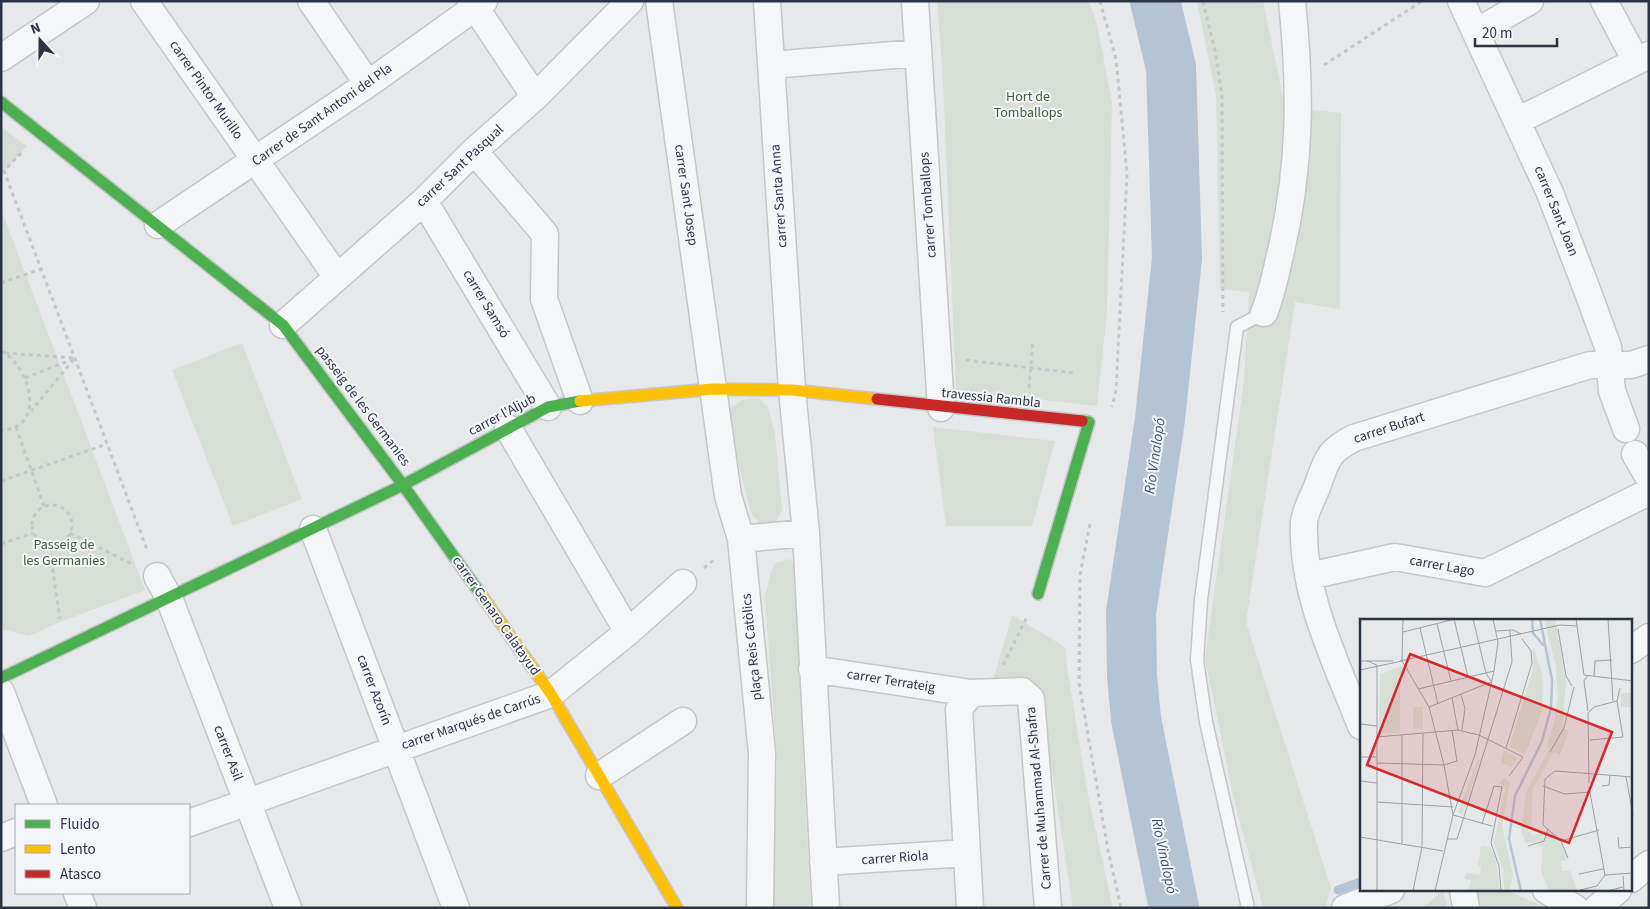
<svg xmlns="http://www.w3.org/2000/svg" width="1650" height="909" font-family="'Source Sans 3',sans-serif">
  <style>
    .green { fill: #d6ded6 }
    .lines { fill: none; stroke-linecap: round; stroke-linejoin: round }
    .stream { stroke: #b4c4d5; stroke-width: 9 }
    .river { stroke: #b4c4d5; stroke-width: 50 }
    .lane-casing { stroke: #c4c6c8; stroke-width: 15 }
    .street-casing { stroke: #c4c6c8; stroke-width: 29 }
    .fast-casing { stroke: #c4c6c8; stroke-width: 14 }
    .slow-casing { stroke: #c4c6c8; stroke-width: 14 }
    .jam-casing { stroke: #c4c6c8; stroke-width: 14 }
    .path { stroke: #c5c6ca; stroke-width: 3; stroke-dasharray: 4 4; stroke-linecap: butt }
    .lane { stroke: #f5f6f7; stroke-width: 12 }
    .street { stroke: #f5f6f7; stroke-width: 26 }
    .fast { stroke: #4caf50; stroke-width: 11 }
    .slow { stroke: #ffc107; stroke-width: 11 }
    .jam { stroke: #c62828; stroke-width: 11 }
    .labels { text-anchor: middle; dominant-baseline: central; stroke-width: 4; stroke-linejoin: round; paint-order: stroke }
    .street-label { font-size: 14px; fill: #2b3445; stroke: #f4f6f9 }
    .park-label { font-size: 14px; fill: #3f6138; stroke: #f4f6f9 }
    .water-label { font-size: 15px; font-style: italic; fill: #34527a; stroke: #f4f6f9 }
    .inset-river { fill: none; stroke: #b4c4d5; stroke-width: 2.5 }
    .inset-road { fill: none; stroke: #9ba0a8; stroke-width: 1 }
    .view { fill: #d62828; fill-opacity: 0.15; stroke: #d62828; stroke-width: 2.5 }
    .inset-edge { fill: none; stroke: #2b3445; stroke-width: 2.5 }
  </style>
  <rect width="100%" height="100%" fill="#e6e8ea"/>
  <path class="green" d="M 937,1 L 1089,1 L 1097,24 L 1112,102 L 1107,312 L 1097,406 L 956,390 L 943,80 Z
    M 1197,1 L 1263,1 L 1285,107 L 1341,113 L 1340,309 L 1295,302 L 1246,622 L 1331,888 L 1325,908 L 1263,908 L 1235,803 L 1205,659 L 1244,381 L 1249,292 L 1220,289 L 1216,95 Z
    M 1,127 L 27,146 L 1,175 Z
    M 1,209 L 145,590 L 60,622 L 29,636 L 1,629 Z
    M 242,343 L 302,499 L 233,526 L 172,370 Z
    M 759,398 L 768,408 L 775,433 L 782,510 L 775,525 L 761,524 L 752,515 L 728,426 L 730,409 L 742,400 Z
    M 933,427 L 1055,441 L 1032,526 L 946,526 Z
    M 790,559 L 797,567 L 800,599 L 803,760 L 811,908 L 773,908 L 777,761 L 765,597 L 771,572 L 776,563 Z
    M 1012,615 L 1065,647 L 1067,667 L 1088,795 L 1113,908 L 1073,908 L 1040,693 L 993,681 Z
    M 1443,890 L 1448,908 L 1423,908 Z
    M 1472,890 L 1505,890 L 1548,908 L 1474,908 Z"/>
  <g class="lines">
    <path class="stream" d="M 1338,890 L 1361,882"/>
    <path class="river" d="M 1155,1 L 1171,67 L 1177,258 L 1160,419 L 1131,613 L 1132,676 L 1136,719 L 1174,908"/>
    <g class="lane-casing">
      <path id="lane" d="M 1248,908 L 1206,722 L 1197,660 L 1201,600 L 1237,327 L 1264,313"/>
    </g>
    <g class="street-casing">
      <path id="street" d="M 144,1 L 337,277
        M 311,1 L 368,84
        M 471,1 L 535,97
        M 659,1 L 728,496 L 741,539 L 762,753 L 760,908
        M 767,1 L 792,390 L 806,533 L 826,908
        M 915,1 L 941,408
        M 1461,1 L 1550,193 L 1587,290 L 1608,347 L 1612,391 L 1626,429
        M 1604,1 L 1636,61
        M 1476,32 L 1530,1
        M 1,58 L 86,1
        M 771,65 L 918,53
        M 1517,121 L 1649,55
        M 474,151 L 545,234 L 544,299 L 580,401
        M 424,201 L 548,407
        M 158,225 L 368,84 L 484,1
        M 1264,313 C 1272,294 1276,272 1281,251 C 1301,164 1301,90 1292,1
        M 283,325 L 424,201 L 474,151 L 535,97 L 630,1
        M 508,428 L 628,632
        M 1635,454 L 1649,478
        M 313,529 L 456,908
        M 741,539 L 806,533
        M 157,576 L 169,598 L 288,908
        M 1309,576 L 1395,557 L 1485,573 L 1649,492
        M 1631,650 L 1649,637
        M 812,669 L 971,693
        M 1,692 L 44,805
        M 1361,726 C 1336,662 1301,594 1304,522 C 1305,511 1313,497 1317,487 C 1327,459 1328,451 1354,438 L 1590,365 L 1631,365 L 1649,359
        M 599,776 L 683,721
        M 189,823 L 551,694 L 628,632 L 683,583
        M 1,838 L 16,832
        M 823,862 L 967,853
        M 1631,879 L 1649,864
        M 1463,890 L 1466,908
        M 1546,890 L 1575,908
        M 77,893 L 83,908
        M 970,908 L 959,709 L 971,693 L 1022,691 L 1031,699 L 1048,908
        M 1345,908 L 1391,890
        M 1597,908 L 1618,890"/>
    </g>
    <g class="fast-casing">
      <path id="fast" d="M 1,102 L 283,325 L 403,485 L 482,596
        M 1038,594 L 1089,422 L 1082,421
        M 1,678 L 403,485 L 548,407 L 580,401"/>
    </g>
    <g class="slow-casing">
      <path id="slow" d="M 580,401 L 713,389 L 792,390 L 877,399
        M 482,596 L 551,694 L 677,908"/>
    </g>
    <g class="jam-casing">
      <path id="jam" d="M 877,399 L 1082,421"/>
    </g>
    <path class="path" d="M 1100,1 L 1116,59 L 1127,174 L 1116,390 L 1112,407
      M 1203,1 L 1216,55 L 1222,96 L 1223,312
      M 1324,65 L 1422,1
      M 21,153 L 4,171 L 148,552
      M 1,283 L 41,269
      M 1,351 C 30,366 48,428 1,430
      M 5,353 L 75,358 L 31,411
      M 966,360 L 1073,373
      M 25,378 L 73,359
      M 1029,388 L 1033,341
      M 16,427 L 44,506
      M 1,481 L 107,444
      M32 525a20 20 0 1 1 40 0a20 20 0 1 1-40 0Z
      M 1090,524 L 1080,575 L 1079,683 L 1108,850 L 1121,908
      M 70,533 L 134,565
      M 1,544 L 33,533
      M 49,545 L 60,619
      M 704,568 L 716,558
      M 1003,665 L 1027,617"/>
    <use href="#lane" class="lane"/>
    <use href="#street" class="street"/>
    <use href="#fast" class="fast"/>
    <use href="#slow" class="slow"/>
    <use href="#jam" class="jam"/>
  </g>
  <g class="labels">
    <g class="street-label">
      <text transform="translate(206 90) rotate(55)">carrer Pintor Murillo</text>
      <text transform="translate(322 115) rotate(-35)">Carrer de Sant Antoni del Pla</text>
      <text transform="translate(460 166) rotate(-43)">carrer Sant Pasqual</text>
      <text transform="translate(686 195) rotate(82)">carrer Sant Josep</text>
      <text transform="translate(779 196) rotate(-94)">carrer Santa Anna</text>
      <text transform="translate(928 205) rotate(-94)">carrer Tomballops</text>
      <text transform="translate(1556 211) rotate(68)">carrer Sant Joan</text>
      <text transform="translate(486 304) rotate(59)">carrer Samsó</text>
      <text transform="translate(991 398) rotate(6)">travessia Rambla</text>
      <text transform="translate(363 406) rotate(53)">passeig de les Germanies</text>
      <text transform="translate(502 415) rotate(-28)">carrer l'Aljub</text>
      <text transform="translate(1389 428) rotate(-18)">carrer Bufart</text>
      <text transform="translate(1442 566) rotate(10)">carrer Lago</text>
      <text transform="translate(496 616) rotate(55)">carrer Genaro Calatayud</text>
      <text transform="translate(752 647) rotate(-96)">plaça Reis Catòlics</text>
      <text transform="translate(891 681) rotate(9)">carrer Terrateig</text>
      <text transform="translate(374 690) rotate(69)">carrer Azorín</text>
      <text transform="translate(471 722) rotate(-19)">carrer Marqués de Carrús</text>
      <text transform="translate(228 753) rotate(69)">carrer Asil</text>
      <text transform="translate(1039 798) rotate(-95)">Carrer de Muhammad Al-Shafra</text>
      <text transform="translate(895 858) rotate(-4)">carrer Riola</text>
    </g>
    <g class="park-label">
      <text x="1028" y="97">Hort de<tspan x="1028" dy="16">Tomballops</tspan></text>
      <text x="64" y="545">Passeig de<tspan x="64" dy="16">les Germanies</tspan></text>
    </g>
    <g class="water-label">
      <text transform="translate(1155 456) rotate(-82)">Río Vinalopó</text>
      <text transform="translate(1164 856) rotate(78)">Río Vinalopó</text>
    </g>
  </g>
  <g transform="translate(1360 619)">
    <rect width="272" height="272" fill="#e6e8ea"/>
    <path d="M 184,0 L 195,0 L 197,10 L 206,64 L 202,108 L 209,112 L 200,136 L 194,133 L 173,170 L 171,207 L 168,211 L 173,217 L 185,212 L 181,222 L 170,224 L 165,223 L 161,212 L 166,173 L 189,130 L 186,128 L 194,104 L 198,78 L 196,48 ZM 173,29 L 182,53 L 183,89 L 165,136 L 149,128 L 173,50 ZM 42,47 L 46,54 L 40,57 L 40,114 L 23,114 L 19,112 L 20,55 ZM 261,74 L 272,74 L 271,88 L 261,88 ZM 53,88 L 63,88 L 63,110 L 53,110 ZM 144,131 L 158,139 L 151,148 L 141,144 ZM 118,140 L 120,141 L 102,196 L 98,193 ZM 145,158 L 150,164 L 142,208 L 153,255 L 150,272 L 144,272 L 143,252 L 134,224 L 145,169 L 139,165 ZM 189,212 L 201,223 L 208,241 L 201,242 L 202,252 L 210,252 L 218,272 L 189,272 L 181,253 L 183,228 L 177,227 ZM 121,227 L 130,228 L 135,238 L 140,272 L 108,272 L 111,261 L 104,260 L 106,254 L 120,256 L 121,247 L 118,246 Z" fill="#d6ded6"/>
    <path class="inset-river" d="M 172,0 L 173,14 L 184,27M 161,272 L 149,220 L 155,177 L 182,122 L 191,89 L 192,61 L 180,0"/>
    <path class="inset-road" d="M 94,0 L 108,58M 113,0 L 126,54 L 131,62M 216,0 L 224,56M 248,0 L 253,82M 77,5 L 91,62M 60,9 L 78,85M 198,10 L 206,57 L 212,67M 136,12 L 153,11 L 161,15M 43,13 L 95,0M 0,42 L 33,42M 7,42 L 17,46 L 17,272M 40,42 L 200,6 L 217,7M 42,42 L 69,88 L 84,146 L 93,196 L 132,207M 0,51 L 42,42 L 43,0M 224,56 L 273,62M 234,57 L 235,42 L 252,41M 58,70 L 134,52M 101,76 L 105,89 L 102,111M 92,79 L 98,111M 69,88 L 131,63M 228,92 L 224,62 L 228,56M 0,105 L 17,107M 42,116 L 42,224M 17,118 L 98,111 L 119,116 L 163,138 L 149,157M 230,121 L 263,118 L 257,82 L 260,69M 146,129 L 172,44 L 171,32 L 162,20M 190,133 L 204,109 L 214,68M 0,138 L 17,138M 17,144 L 84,146 L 97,142 L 92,111M 266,158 L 273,196M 0,162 L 17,164M 229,164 L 228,94 L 234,88 L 257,82M 183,167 L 205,175 L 230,173M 242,167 L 249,166 L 250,157M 229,168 L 245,256M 17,183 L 93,188M 122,205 L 134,167 L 142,168 L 131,224 L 139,247 L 141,272M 0,218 L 83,232M 258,218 L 259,229 L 273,228M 87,220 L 97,220 L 152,43 L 150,12M 201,222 L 239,211M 168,227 L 184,222 L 188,210M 208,239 L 201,222 L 183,206 L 185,160 L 195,152 L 273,158M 219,255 L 243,250M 245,256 L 273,254M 263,257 L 264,272M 220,271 L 237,267 L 245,256M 53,272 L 62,228 L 63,115M 75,272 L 93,196 L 115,136 L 134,52 L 138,23 L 133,0M 247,272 L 263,268"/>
    <path class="view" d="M 50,35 L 252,113 L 209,224 L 7,146 Z"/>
    <rect width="272" height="272" class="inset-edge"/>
  </g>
  <rect width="1650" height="909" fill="none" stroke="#2b3445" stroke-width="5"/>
  <rect x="15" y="804" width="175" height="90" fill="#f4f6f9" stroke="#a4a8b1"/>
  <rect x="25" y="820" width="25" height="8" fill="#4caf50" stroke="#a4a8b1"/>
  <text x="60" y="829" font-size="15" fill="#2b3445">Fluido</text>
  <rect x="25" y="845" width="25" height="8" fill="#ffc107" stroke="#a4a8b1"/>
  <text x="60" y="854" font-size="15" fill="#2b3445">Lento</text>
  <rect x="25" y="870" width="25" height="8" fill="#c62828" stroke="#a4a8b1"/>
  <text x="60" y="879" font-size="15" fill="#2b3445">Atasco</text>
  <g transform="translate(40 40) rotate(339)" stroke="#f4f6f9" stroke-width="4" paint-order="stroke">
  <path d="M0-4L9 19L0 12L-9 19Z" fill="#2b3445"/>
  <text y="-8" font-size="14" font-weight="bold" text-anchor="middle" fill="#2b3445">N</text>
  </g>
  <path d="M1475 38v8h82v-8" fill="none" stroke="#2b3445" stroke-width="2.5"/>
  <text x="1482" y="38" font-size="15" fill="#2b3445" stroke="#f4f6f9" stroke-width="4" paint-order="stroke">20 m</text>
</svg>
